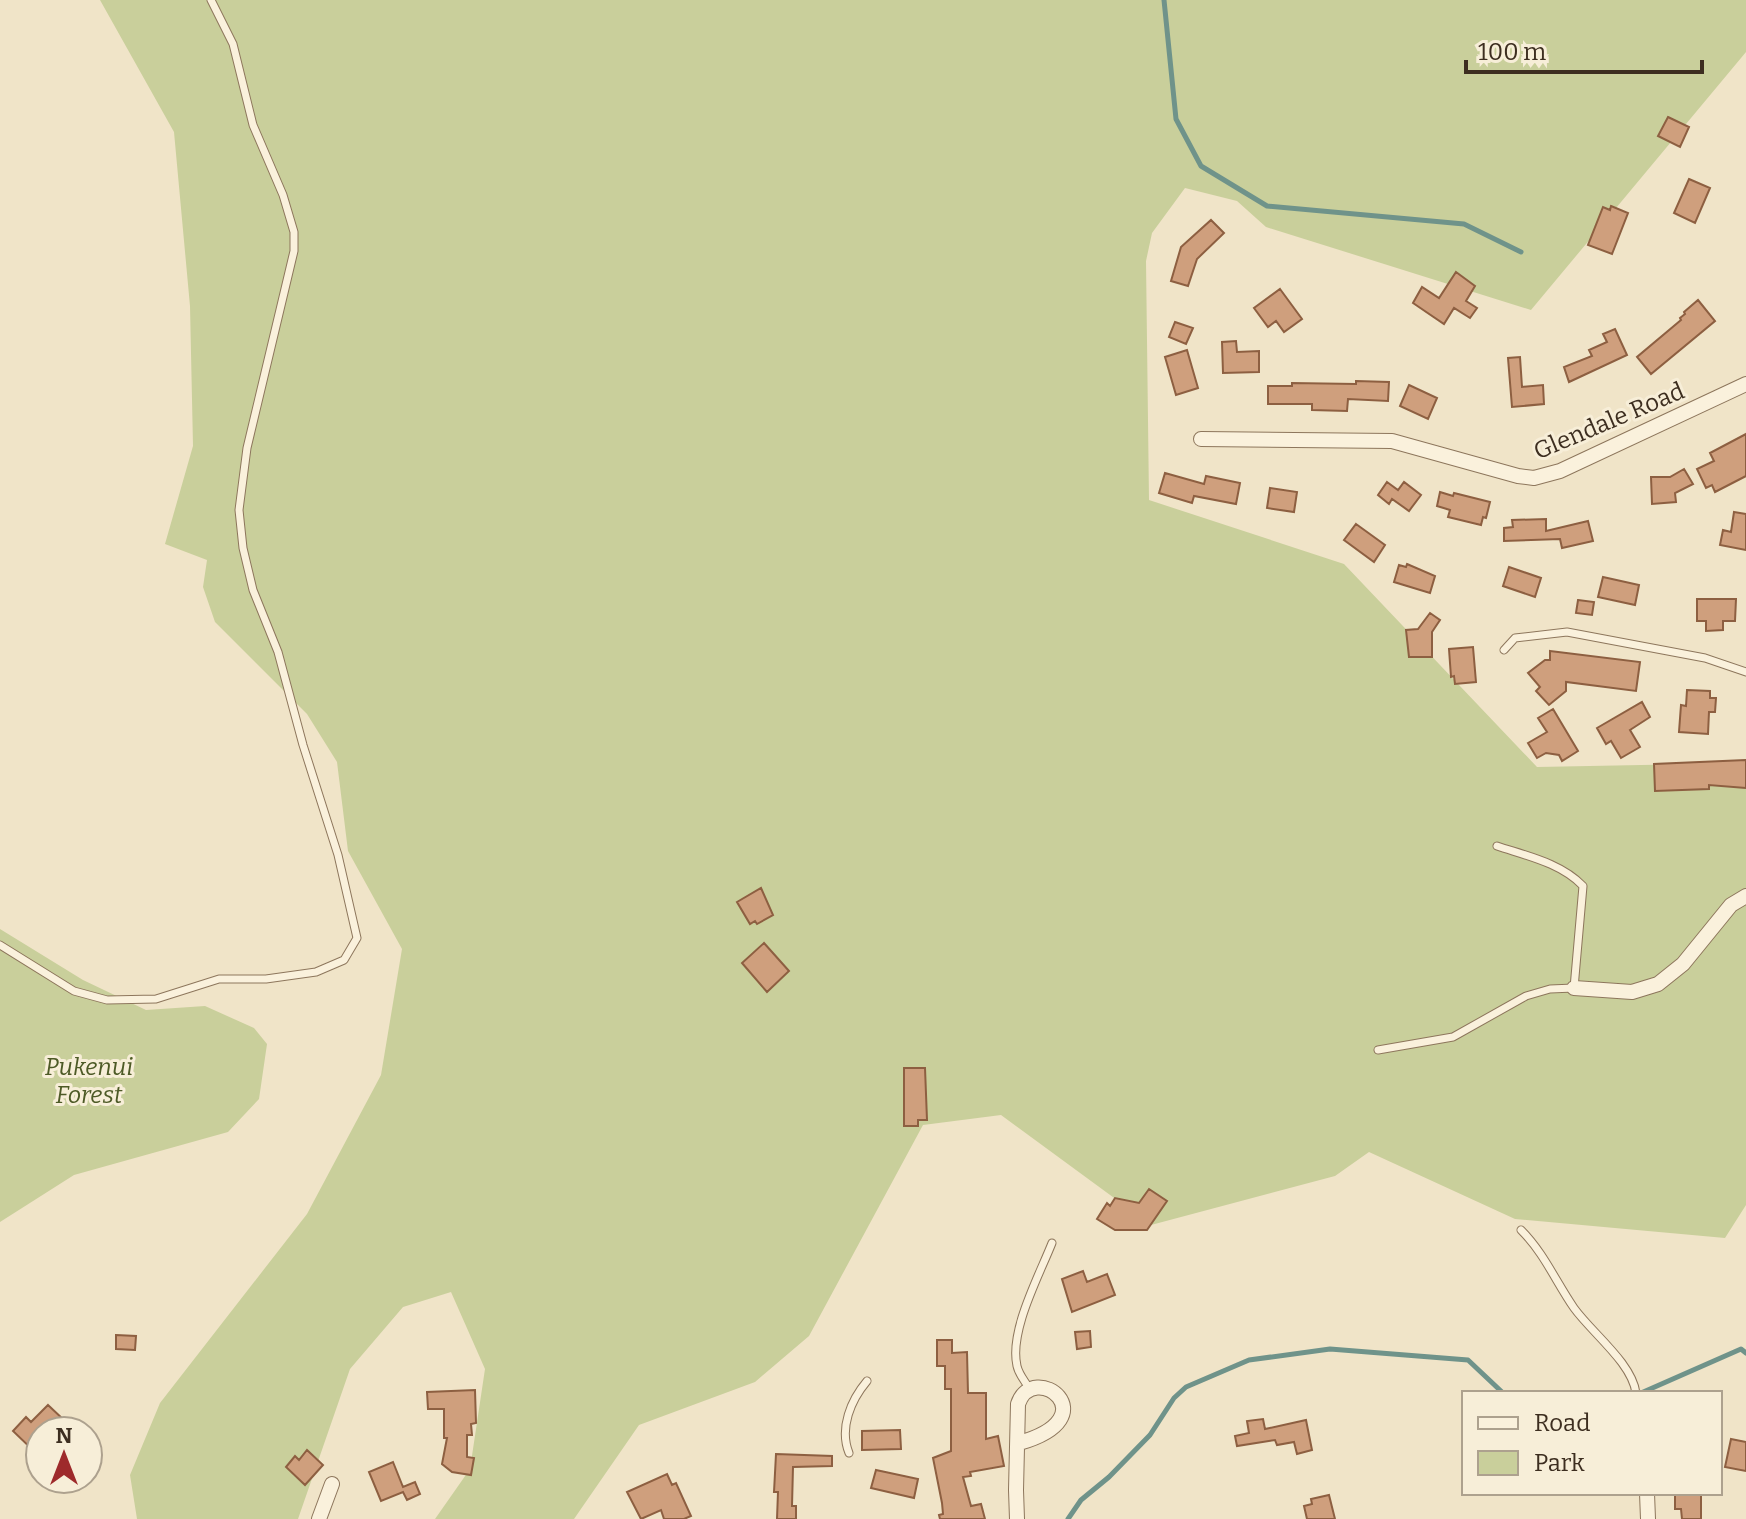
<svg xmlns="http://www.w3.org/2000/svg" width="1746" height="1519" font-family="Bitter,serif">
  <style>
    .green { fill: #c9cf9b }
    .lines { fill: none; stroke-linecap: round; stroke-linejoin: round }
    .stream { stroke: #6f938a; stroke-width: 5 }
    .building { fill: #cf9f7d; stroke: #8d5f41; stroke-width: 2 }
    .service-casing { stroke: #8d765c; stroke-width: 9 }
    .minor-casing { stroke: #8d765c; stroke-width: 16 }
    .service { stroke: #faf1dc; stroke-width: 7 }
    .minor { stroke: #faf1dc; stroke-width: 14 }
    .labels { text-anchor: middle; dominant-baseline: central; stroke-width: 6; stroke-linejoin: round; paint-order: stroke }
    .street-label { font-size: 24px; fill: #3d2e20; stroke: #f7eed8 }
    .park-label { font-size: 24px; font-style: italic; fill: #4d5a26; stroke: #f7eed8 }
  </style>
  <rect width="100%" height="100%" fill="#f0e4c8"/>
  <path class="green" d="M 100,0 L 1746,0 L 1746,52 L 1531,310 L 1266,227 L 1237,201 L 1185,188 L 1152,233 L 1146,261 L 1149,500 L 1344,564 L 1537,767 L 1746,763 L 1746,1205 L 1725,1238 L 1515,1219 L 1369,1152 L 1335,1176 L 1151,1225 L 1001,1115 L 923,1125 L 809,1336 L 755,1382 L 639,1425 L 574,1519 L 435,1519 L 470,1469 L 485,1369 L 451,1292 L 403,1307 L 350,1369 L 298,1519 L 137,1519 L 130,1475 L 160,1403 L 307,1214 L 381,1075 L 402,949 L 348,851 L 337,762 L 307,714 L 215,622 L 203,587 L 207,560 L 165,544 L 193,446 L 190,306 L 174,132 Z
    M 0,929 L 83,980 L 146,1010 L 205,1006 L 254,1028 L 267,1044 L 259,1099 L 228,1132 L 74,1175 L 0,1222 Z"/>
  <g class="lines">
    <path class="stream" d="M 1164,0 L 1176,119 L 1201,166 L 1267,206 L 1464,224 L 1521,252
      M 1641,1393 L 1741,1349 L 1746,1353
      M 1068,1519 L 1081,1500 L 1109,1477 L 1150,1435 L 1174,1398 L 1186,1387 L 1249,1360 L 1330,1349 L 1468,1360 L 1503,1393"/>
  </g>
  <path class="building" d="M 1668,117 L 1689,127 L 1680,147 L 1658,136 Z
    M 1689,179 L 1710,188 L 1695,223 L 1674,213 Z
    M 1611,206 L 1628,213 L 1612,254 L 1588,245 L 1603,207 L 1610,210 Z
    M 1211,220 L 1224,233 L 1197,259 L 1188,286 L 1171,281 L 1181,247 Z
    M 1456,272 L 1475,286 L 1466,301 L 1477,308 L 1470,318 L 1454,308 L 1444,324 L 1413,303 L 1422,287 L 1439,298 Z
    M 1280,289 L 1302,319 L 1284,332 L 1276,321 L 1268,327 L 1254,308 Z
    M 1698,300 L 1715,321 L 1651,374 L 1637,357 L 1681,320 L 1680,318 L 1685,314 L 1684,312 Z
    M 1175,322 L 1193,328 L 1186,344 L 1169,337 Z
    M 1615,329 L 1627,355 L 1569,382 L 1564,367 L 1592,356 L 1589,350 L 1607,342 L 1603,334 Z
    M 1236,341 L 1237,352 L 1259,351 L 1259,372 L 1223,373 L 1222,342 Z
    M 1187,350 L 1198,388 L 1176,395 L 1165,357 Z
    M 1520,357 L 1522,387 L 1543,385 L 1544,404 L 1512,407 L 1508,358 Z
    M 1356,381 L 1389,382 L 1388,401 L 1348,399 L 1347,411 L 1312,410 L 1312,404 L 1268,404 L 1268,386 L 1292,386 L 1292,383 L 1356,384 Z
    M 1409,385 L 1437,398 L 1428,419 L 1400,406 Z
    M 1746,434 L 1746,476 L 1715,492 L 1712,485 L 1706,488 L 1697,469 L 1714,461 L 1710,453 Z
    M 1684,469 L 1693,484 L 1675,493 L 1676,502 L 1652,504 L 1651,477 L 1670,477 Z
    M 1165,473 L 1204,484 L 1206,476 L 1240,483 L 1236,504 L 1194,496 L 1192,503 L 1159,493 Z
    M 1387,482 L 1398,490 L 1404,482 L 1421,495 L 1409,511 L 1392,499 L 1389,504 L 1378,495 Z
    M 1270,488 L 1297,492 L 1294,512 L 1267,508 Z
    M 1440,492 L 1453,496 L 1454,493 L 1490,502 L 1486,518 L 1483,517 L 1481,525 L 1448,517 L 1450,510 L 1437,506 Z
    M 1734,512 L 1746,514 L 1746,550 L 1720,545 L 1723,530 L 1731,532 Z
    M 1546,519 L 1546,531 L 1588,521 L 1593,541 L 1562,548 L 1560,539 L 1504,541 L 1504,528 L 1513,527 L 1512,520 Z
    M 1356,524 L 1385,545 L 1374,562 L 1344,540 Z
    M 1407,564 L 1435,576 L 1430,593 L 1394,582 L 1399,565 L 1406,567 Z
    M 1509,567 L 1541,578 L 1535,597 L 1503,586 Z
    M 1603,577 L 1639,585 L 1635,605 L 1598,597 Z
    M 1697,599 L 1736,599 L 1735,621 L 1723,621 L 1723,630 L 1706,631 L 1706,621 L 1697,621 Z
    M 1578,600 L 1594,602 L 1592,615 L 1576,613 Z
    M 1430,613 L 1440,620 L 1432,632 L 1432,657 L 1409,657 L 1406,630 L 1418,629 Z
    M 1473,647 L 1476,682 L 1455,684 L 1454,676 L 1451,677 L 1449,649 Z
    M 1550,651 L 1640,662 L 1636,691 L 1566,682 L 1566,691 L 1549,705 L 1536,691 L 1540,687 L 1528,673 L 1545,660 L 1550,660 Z
    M 1687,690 L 1710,691 L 1710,698 L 1716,698 L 1715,712 L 1709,712 L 1708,734 L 1679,732 L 1681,705 L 1686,706 Z
    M 1642,702 L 1650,717 L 1630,730 L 1640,747 L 1621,758 L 1611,741 L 1606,744 L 1597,728 Z
    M 1553,709 L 1578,751 L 1562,761 L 1559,755 L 1546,753 L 1537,758 L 1528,743 L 1547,732 L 1538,718 Z
    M 1746,760 L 1746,788 L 1709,785 L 1709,789 L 1655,791 L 1654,764 Z
    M 761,888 L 773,915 L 757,924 L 755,921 L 750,924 L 737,902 Z
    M 764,943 L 789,971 L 767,992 L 742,963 Z
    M 904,1068 L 925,1068 L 927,1120 L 918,1120 L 918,1126 L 904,1126 Z
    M 1149,1189 L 1167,1201 L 1147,1230 L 1115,1230 L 1097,1219 L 1107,1203 L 1110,1206 L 1115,1198 L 1139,1203 Z
    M 1083,1271 L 1087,1282 L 1107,1274 L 1115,1295 L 1072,1312 L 1062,1279 Z
    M 1090,1331 L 1091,1347 L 1077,1349 L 1075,1332 Z
    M 116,1335 L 136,1336 L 135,1350 L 116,1349 Z
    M 937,1340 L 952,1340 L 952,1353 L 967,1352 L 968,1393 L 986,1393 L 986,1439 L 998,1436 L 1004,1466 L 970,1472 L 971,1476 L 963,1477 L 971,1506 L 981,1504 L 985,1519 L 940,1519 L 939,1515 L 943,1514 L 942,1503 L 933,1458 L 951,1451 L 951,1389 L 945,1389 L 945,1366 L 937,1366 Z
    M 475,1390 L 476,1423 L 471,1424 L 472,1435 L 467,1435 L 467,1457 L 474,1458 L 471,1475 L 452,1472 L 442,1464 L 447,1438 L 444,1438 L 444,1409 L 428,1409 L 427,1392 Z
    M 48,1405 L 65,1421 L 55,1431 L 40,1431 L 40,1457 L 13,1431 L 26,1417 L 31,1422 Z
    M 1263,1419 L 1265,1429 L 1306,1420 L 1312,1450 L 1297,1454 L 1294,1442 L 1277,1445 L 1275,1440 L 1237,1446 L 1235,1436 L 1249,1433 L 1247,1421 Z
    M 900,1430 L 901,1449 L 862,1450 L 862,1431 Z
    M 1731,1439 L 1746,1442 L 1746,1471 L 1725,1467 Z
    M 307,1450 L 323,1465 L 305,1485 L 286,1467 L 295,1456 L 299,1460 Z
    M 776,1454 L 832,1456 L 832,1466 L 793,1467 L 792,1506 L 796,1506 L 796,1519 L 777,1519 L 778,1492 L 774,1492 Z
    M 393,1462 L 403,1487 L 415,1482 L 420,1494 L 407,1500 L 403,1492 L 381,1501 L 369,1472 Z
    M 876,1470 L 918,1479 L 914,1498 L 871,1488 Z
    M 667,1474 L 672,1485 L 676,1483 L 691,1516 L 684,1519 L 664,1519 L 661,1510 L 641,1519 L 627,1492 Z
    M 1675,1493 L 1701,1493 L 1701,1519 L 1682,1519 L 1681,1509 L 1675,1509 Z
    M 1329,1495 L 1335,1519 L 1307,1519 L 1304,1506 L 1312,1504 L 1311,1499 Z"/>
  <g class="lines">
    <g class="service-casing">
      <path id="service" d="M 1504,650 L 1515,638 L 1567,632 L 1705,658 L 1746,672
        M 0,945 L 74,991 L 107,1000 L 156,999 L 219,979 L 266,979 L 316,972 L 344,960 L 357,938 L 338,855 L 303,745 L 278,652 L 253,590 L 243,548 L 239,510 L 247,448 L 294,251 L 294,232 L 283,195 L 253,125 L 233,44 L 211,0
        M 1378,1050 L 1453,1037 L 1526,996 L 1550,989 L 1574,988 L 1583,886 C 1561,863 1527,856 1497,846
        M 1521,1230 C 1544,1253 1556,1282 1574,1308 C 1592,1333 1632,1363 1636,1393
        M 1029,1388 C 1025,1381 1019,1375 1017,1366 C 1009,1331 1039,1276 1052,1243
        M 849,1453 C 839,1428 851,1400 867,1381"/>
    </g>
    <g class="minor-casing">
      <path id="minor" d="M 1201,439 L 1392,441 L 1518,476 L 1534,478 L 1560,471 L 1746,384
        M 1574,988 L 1632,992 L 1658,984 L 1683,964 L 1731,905 L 1746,896
        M 1647,1493 L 1648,1519
        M 319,1519 L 332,1484
        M 1017,1519 L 1016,1490 L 1018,1404 C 1033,1359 1111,1417 1019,1443"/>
    </g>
    <use href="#service" class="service"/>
    <use href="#minor" class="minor"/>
  </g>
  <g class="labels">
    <g class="street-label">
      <text transform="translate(1609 421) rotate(-23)">Glendale Road</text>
    </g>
    <g class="park-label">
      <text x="89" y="1067">Pukenui<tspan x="89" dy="28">Forest</tspan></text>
    </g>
  </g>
  <rect x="1462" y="1391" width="260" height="104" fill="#f7eed8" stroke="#ada18e" stroke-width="2"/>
  <rect x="1478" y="1417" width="40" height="12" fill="#faf1dc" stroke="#ada18e" stroke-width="2"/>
  <text x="1534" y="1431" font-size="24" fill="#3d2e20">Road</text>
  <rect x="1478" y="1451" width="40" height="24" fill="#c9cf9b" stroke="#ada18e" stroke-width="2"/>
  <text x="1534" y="1471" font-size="24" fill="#3d2e20">Park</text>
  <g transform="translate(64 1455)"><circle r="38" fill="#f7eed8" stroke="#ada18e" stroke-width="2"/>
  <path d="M0-6L14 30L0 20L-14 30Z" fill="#9e2a2b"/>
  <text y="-12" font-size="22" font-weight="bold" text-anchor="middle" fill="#3d2e20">N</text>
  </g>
  <path d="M1466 60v12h236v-12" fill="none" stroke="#3d2e20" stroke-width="4"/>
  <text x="1478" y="60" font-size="24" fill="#3d2e20" stroke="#f7eed8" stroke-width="6" paint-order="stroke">100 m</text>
</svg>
